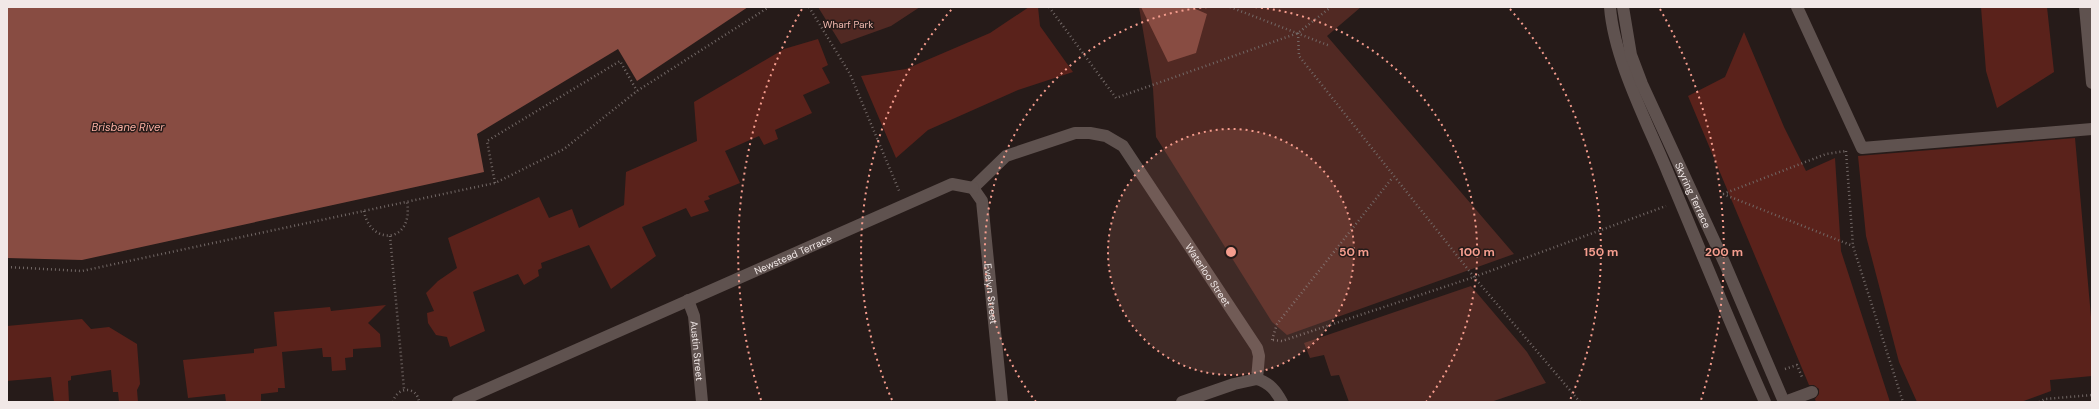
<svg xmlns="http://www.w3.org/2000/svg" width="2099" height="409" font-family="'DM Sans',sans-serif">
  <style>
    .green { fill: #512923 }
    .water { fill: #884c42 }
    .building { fill: #5a221b }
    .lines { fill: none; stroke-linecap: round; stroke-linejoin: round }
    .path { stroke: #726866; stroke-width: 2.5; stroke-dasharray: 1 3; stroke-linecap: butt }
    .minor { stroke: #5f524f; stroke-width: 12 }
    .ring { fill: none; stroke: #f59d8e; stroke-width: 2; stroke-dasharray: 2 4 }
    .labels { text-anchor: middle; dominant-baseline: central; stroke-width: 3; stroke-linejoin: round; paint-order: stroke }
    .park-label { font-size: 10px; fill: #f3bab0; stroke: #261b19 }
    .street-label { font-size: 10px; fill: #f1e8e7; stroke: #261b19 }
    .water-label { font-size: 11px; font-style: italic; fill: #faafa2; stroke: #261b19 }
    .centre { fill: #f59d8e; stroke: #261b19; stroke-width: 2 }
    .ring-label { font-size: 12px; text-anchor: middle; font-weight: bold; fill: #f59d8e; stroke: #261b19; stroke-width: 3; stroke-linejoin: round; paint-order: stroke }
  </style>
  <rect width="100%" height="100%" fill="#261b19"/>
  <path class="green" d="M 818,7 L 920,7 L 891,26 L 841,44 Z
    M 1139,7 L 1361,7 L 1327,36 L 1514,254 L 1287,335 L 1272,322 L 1156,137 L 1153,89 Z
    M 1471,286 L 1527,352 L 1546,383 L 1491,402 L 1349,402 L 1339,375 L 1331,376 L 1324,355 L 1310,358 L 1304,343 Z"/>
  <path class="water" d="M 7,7 L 748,7 L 637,81 L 618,49 L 477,134 L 484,172 L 82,260 L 7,258 Z
    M 1141,7 L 1191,7 L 1207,14 L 1196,53 L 1168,62 Z"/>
  <path class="building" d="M 1029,7 L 1038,7 L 1040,26 L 1073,72 L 1018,90 L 928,130 L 896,158 L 861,76 L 906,69 L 990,33 Z
    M 1981,7 L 2047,7 L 2054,72 L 1997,108 L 1986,71 Z
    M 1744,32 L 1784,127 L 1806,171 L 1835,158 L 1841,251 L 1890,402 L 1816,402 L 1815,399 L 1819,394 L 1819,389 L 1814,385 L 1809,385 L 1688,96 L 1725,77 Z
    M 818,39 L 828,65 L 822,68 L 830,83 L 803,95 L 812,113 L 775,130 L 778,139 L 764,145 L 759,136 L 725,151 L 740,183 L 708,196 L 710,199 L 704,201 L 709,211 L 691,217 L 686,208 L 642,227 L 656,256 L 611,289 L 589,245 L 541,263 L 542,268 L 538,270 L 539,276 L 524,285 L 518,274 L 473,292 L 485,331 L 450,347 L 447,337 L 436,335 L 428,323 L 427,313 L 434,311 L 426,293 L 438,281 L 457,268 L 448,238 L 539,197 L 549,218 L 572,209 L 579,228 L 624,205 L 626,172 L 697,141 L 694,102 L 784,49 Z
    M 2075,138 L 2092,328 L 2092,376 L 2050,380 L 2051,391 L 2021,402 L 1917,402 L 1899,362 L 1866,236 L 1858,156 Z
    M 386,305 L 368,323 L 380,334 L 381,347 L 353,349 L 353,357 L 345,358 L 346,370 L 332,371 L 331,357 L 323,357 L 322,348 L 282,352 L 285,388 L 278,388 L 278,392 L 261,394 L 261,402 L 226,402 L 225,394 L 188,398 L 183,360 L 254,353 L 254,349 L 277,346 L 274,312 L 330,307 L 331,311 Z
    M 82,319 L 91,329 L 109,327 L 137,344 L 140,384 L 137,390 L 138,402 L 119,402 L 118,392 L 113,392 L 111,370 L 71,376 L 71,380 L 68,381 L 69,402 L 54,402 L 51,377 L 7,381 L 7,326 Z"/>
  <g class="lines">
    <path class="path" d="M 809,7 L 850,74 L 900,193
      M 1049,7 L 1116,98 L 1298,33 L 1331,7
      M 1230,7 L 1330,46
      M 1298,33 L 1299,56 L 1474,277 L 1580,402
      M 1846,151 L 1853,246 L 1903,402
      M 495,183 L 487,141 L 620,61 L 637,91
      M 1723,194 L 1826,154 L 1846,151
      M 1723,194 L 1853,246
      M 364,211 C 370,246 414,244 407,202
      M 390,236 L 404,389
      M 7,267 L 82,271 L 495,183 L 564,149 L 637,91 L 769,7
      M 1272,340 L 1277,324 L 1393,177
      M 1273,340 L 1282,341 L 1474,277 L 1666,206
      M 1785,369 L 1797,365 L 1802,377
      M 393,402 C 396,387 417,385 419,402
      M 2039,402 L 2045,399 L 2092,395"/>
    <g class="minor">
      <path d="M 1610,7 C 1614,60 1648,124 1668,173 C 1700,249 1731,326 1765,402"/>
      <path id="s1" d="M 1623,7 L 1631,55 L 1642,84 L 1725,264 L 1784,402"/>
      <path d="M 1797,7 L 1862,148 L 2092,129"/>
      <path d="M 2085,7 L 2092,83"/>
      <path id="s2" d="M 973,188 L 1006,156 L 1075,133 L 1090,133 L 1106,136 L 1123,146 L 1257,348 L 1259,356 L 1257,379"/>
      <path id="s3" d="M 973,188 L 982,201 L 984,221 L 1002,402"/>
      <path id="s4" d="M 688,300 L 694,316 L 702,402"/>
      <path d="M 1257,379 C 1270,383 1276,391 1282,402"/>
      <path id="s5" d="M 458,402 L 952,184 L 973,188"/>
      <path d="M 1182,402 L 1234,384 L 1257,379"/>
      <path d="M 1785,402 L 1812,392"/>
    </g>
  </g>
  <circle cx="1231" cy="252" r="123" fill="#f59d8e" fill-opacity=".12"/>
  <g class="ring">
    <circle cx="1231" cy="252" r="123"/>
    <path d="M1036 402A246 246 0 0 1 1207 7M1255 7A246 246 0 0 1 1426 402"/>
    <path d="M892 400A370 370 0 0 1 952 9M1510 9A370 370 0 0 1 1570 400"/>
    <path d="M761 400A493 493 0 0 1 802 9M1660 9A493 493 0 0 1 1701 400"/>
  </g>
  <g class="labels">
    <g class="park-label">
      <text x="848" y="24">Wharf Park</text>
    </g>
    <g class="street-label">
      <text stroke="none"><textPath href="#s1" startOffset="202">Skyring Terrace</textPath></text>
      <text stroke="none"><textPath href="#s5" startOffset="366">Newstead Terrace</textPath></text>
      <text stroke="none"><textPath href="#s2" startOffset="324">Waterloo Street</textPath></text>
      <text stroke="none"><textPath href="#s3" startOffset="109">Evelyn Street</textPath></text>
      <text stroke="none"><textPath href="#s4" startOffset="52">Austin Street</textPath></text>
    </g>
    <g class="water-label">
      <text x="128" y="127">Brisbane River</text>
    </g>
  </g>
  <circle cx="1231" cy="252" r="6" class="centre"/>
  <g class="ring-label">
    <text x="1354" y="256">50 m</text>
    <text x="1477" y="256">100 m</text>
    <text x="1601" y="256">150 m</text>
    <text x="1724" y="256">200 m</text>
  </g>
  <rect width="2099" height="409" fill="none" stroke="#f1e8e7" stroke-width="16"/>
</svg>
